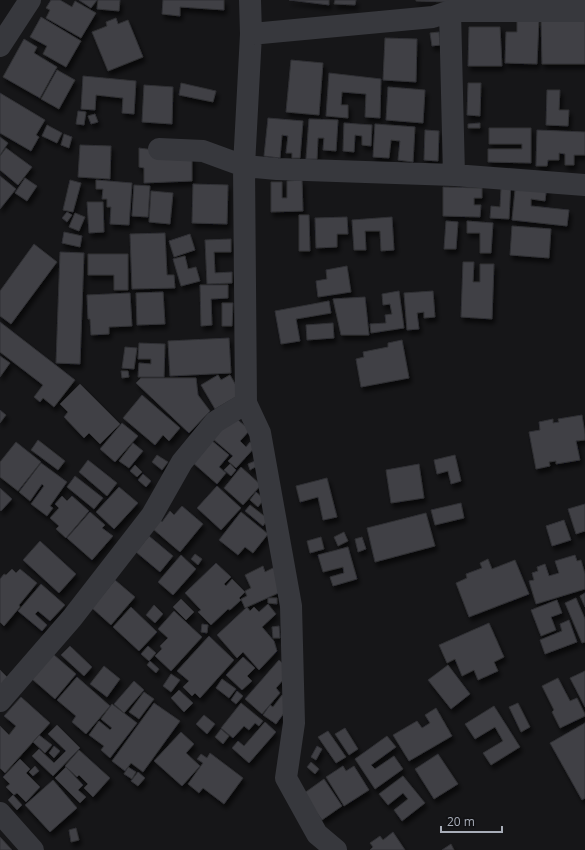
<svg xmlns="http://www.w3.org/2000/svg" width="585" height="850" font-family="'Open Sans',sans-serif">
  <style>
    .building { fill: #404145; stroke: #303034; filter: url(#shadow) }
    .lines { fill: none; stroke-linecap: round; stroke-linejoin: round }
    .minor { stroke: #37383d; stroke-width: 22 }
  </style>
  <defs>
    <filter id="shadow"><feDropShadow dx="2.5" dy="4.5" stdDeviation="2" flood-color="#0009"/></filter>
  </defs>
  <rect width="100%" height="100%" fill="#161618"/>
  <path class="building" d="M 51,0 L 60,0 L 72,7 L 75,1 L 96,13 L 81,38 L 46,18 L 50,10 L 46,8 Z
    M 79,0 L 97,0 L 91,8 Z
    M 98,0 L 120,0 L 119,11 L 97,9 Z
    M 163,0 L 224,0 L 224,10 L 180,7 L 180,16 L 162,14 Z
    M 289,0 L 329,0 L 329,5 Z
    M 335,0 L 356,0 L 355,5 L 334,4 Z
    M 416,0 L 450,0 L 450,2 L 416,1 Z
    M 41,17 L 81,41 L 66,67 L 43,54 L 47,46 L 30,37 Z
    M 116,18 L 118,24 L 128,20 L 143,57 L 108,71 L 92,32 L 107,26 L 106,22 Z
    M 517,18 L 539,19 L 537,64 L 505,63 L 506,32 L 517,32 Z
    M 541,18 L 585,18 L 585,64 L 542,64 Z
    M 469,27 L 500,27 L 502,66 L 468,66 Z
    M 439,32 L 440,45 L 432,46 L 430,33 Z
    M 385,38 L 417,39 L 416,82 L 383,80 Z
    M 24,39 L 37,47 L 34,53 L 57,67 L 40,98 L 3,77 Z
    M 291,60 L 323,63 L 319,115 L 286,112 Z
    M 57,70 L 75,80 L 59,109 L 41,99 Z
    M 329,73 L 381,79 L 380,118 L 365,117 L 366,94 L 342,92 L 341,105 L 348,105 L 348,118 L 326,116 Z
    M 83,76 L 136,81 L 134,114 L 122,113 L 123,98 L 96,95 L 95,110 L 81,109 Z
    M 181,83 L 216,91 L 213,102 L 179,95 Z
    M 468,83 L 481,83 L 480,116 L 467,115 Z
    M 144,85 L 173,87 L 172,124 L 142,122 Z
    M 388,87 L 425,90 L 423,123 L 386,120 Z
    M 547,90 L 560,90 L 559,110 L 569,110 L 568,126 L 546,125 Z
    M 0,93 L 45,120 L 36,135 L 39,137 L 31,151 L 0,133 Z
    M 78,111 L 86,112 L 84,125 L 76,124 Z
    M 95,114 L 98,122 L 91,124 L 88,116 Z
    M 268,118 L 303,121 L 300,158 L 292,158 L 292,153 L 286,153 L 288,136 L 282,135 L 280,158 L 264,156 Z
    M 309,119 L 338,120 L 336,151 L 323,150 L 324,138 L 318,138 L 317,159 L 306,159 Z
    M 344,123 L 372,125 L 371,146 L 362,145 L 362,136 L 355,135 L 354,152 L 343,151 Z
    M 480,123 L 480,128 L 468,128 L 468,124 Z
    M 375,124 L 415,127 L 413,162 L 398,160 L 400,141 L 391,140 L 389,158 L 373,157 Z
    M 47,125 L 62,133 L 57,143 L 42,136 Z
    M 489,128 L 531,128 L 531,163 L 488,162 L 488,149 L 522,149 L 522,144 L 489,144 Z
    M 425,130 L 439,131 L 438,161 L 424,160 Z
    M 537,130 L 585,132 L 585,155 L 574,155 L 574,165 L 565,165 L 565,154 L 559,153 L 559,160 L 548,160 L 547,166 L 536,166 Z
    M 64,134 L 72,137 L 69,148 L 61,145 Z
    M 0,137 L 8,143 L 0,155 Z
    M 80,145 L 111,146 L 110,179 L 78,177 Z
    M 6,148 L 32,167 L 18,185 L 0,170 L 0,156 Z
    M 139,148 L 192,155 L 192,181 L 144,183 L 144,168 L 139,167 Z
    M 0,176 L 16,189 L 0,209 Z
    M 25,178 L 37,186 L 27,201 L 15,193 Z
    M 70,180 L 81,183 L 73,212 L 63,210 Z
    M 96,180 L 132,183 L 129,225 L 110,224 L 111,207 L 107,207 L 107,199 L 102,199 L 103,189 L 96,189 Z
    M 302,180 L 303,211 L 271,212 L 271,182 L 282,182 L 282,198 L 287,198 L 287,181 Z
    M 511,181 L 509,219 L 490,218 L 491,206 L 500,207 L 501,189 Z
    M 516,181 L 547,185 L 545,201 L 531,199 L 531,206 L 569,210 L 567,226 L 512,220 Z
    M 193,184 L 228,185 L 227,224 L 192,223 Z
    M 134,185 L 150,186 L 148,217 L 132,216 Z
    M 443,187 L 482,188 L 482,198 L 474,198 L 474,205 L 481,205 L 480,217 L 443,216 Z
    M 151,191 L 173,193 L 170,224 L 149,222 Z
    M 87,202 L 103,202 L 104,232 L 89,233 Z
    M 67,212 L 72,215 L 67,222 L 62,218 Z
    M 75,213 L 85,217 L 79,231 L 69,227 Z
    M 299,215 L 309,215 L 310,251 L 299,251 Z
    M 347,217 L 348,234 L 337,234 L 337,247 L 316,248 L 315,218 Z
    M 392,217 L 394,250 L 381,251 L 380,231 L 365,231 L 366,250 L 354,250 L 352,220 Z
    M 446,221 L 458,222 L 456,249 L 444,249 Z
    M 467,221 L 493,223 L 491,253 L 480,253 L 480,233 L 467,233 Z
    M 512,226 L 551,229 L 549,258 L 510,255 Z
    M 64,232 L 82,236 L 80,247 L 62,243 Z
    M 165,233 L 167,275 L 174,275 L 175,288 L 132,289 L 130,234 Z
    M 190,234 L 195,250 L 174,257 L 169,241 Z
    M 231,239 L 231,252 L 214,252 L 215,273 L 232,272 L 232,283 L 207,284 L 205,240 Z
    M 34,244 L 57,262 L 11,324 L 0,316 L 0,291 Z
    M 60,252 L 84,253 L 80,364 L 56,363 Z
    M 88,254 L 128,254 L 128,290 L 114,290 L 114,275 L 88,275 Z
    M 185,256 L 188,269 L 196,267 L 200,281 L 181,286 L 173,259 Z
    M 463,262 L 474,262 L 473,282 L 480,282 L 480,264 L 494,264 L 492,319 L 461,317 Z
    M 347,266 L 351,292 L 318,297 L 316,281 L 327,279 L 326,270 Z
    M 200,285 L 228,285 L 228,298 L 211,299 L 212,325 L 201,326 Z
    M 399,291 L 404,328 L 371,333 L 370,324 L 386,323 L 385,315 L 392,314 L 390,304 L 383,305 L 382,294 Z
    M 433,291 L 435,317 L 424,318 L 424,312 L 417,313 L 419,329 L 407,330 L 404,293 Z
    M 163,292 L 165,324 L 137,325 L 136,293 Z
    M 130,293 L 132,326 L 109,327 L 109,334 L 91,335 L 90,319 L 88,319 L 87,295 Z
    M 365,297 L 369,335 L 341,335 L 333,299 Z
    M 329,301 L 331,313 L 296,319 L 300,341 L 281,344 L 275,311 Z
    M 222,303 L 233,303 L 232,326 L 222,326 Z
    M 0,322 L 75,380 L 54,407 L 43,398 L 40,402 L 34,397 L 43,385 L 0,352 Z
    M 333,323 L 334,338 L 307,340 L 306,325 Z
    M 229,338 L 231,373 L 170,376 L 168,341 Z
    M 402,340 L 409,378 L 361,387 L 356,359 L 364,357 L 363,352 L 388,347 L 388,343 Z
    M 139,343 L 165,344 L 164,377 L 138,377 L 139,363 L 151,364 L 151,359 L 138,359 Z
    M 125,347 L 137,348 L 134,369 L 122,368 Z
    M 0,356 L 10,363 L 0,377 Z
    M 121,371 L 128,371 L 129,377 L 122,378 Z
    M 218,375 L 221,380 L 230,375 L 241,394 L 215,409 L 201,385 Z
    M 141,378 L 196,378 L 198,395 L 210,411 L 189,433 L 136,383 Z
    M 80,384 L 120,424 L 100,444 L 89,433 L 84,438 L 64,417 L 68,412 L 60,404 Z
    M 142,395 L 180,428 L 169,441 L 163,435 L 155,445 L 123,418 Z
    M 0,410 L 6,415 L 0,423 Z
    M 582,415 L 585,434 L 585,440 L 576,441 L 580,460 L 556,464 L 556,461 L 549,462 L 550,466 L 536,469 L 529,432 L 540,430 L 539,422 L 553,419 L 553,423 L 559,422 L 558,419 Z
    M 233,416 L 250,430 L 240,441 L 246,447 L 250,442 L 256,446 L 236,468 L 228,461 L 233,456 L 213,439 Z
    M 122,423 L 138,436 L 115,462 L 100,449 Z
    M 38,440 L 65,461 L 58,470 L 31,450 Z
    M 211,440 L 229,455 L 219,467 L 226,473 L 217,484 L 192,462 Z
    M 16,442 L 41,462 L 18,491 L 0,477 L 0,462 Z
    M 133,443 L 143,451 L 129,468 L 119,461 Z
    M 157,455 L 168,462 L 162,470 L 152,462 Z
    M 455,455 L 461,481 L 451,484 L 448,471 L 437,474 L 434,460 Z
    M 88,460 L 117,483 L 107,496 L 79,472 Z
    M 255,461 L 257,466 L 250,470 L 248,464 Z
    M 41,463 L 67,482 L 50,506 L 53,508 L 47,516 L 31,504 L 44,486 L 42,484 L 30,501 L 19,492 Z
    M 230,464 L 236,470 L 231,476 L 224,470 Z
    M 419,464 L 424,498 L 391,503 L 386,470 Z
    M 135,465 L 142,472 L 137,477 L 130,471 Z
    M 241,467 L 261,485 L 243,505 L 224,488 Z
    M 143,474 L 151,481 L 146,487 L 138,480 Z
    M 75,476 L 103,498 L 94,509 L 67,487 Z
    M 327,478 L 337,517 L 323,520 L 318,497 L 300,502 L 296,486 Z
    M 217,486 L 241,508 L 221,530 L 197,508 Z
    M 119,487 L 138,503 L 114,529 L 96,512 Z
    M 0,488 L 12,499 L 1,511 L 0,510 Z
    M 256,492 L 264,499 L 258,507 L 250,500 Z
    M 62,496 L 67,501 L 72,496 L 89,511 L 66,538 L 56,529 L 59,526 L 50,518 L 59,508 L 55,504 Z
    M 461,503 L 464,518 L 435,525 L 431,510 Z
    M 585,504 L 585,531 L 576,534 L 568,509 Z
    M 250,505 L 268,519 L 263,526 L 245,511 Z
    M 182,506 L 203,524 L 180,552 L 153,529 L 160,520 L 162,522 L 170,511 L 174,515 Z
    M 90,512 L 105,525 L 102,528 L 113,536 L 92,560 L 67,538 Z
    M 241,512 L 268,534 L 253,553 L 245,547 L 238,555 L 219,540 Z
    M 426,513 L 435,546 L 375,562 L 367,528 Z
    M 564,520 L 571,540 L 552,546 L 546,526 Z
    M 344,532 L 348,541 L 338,546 L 334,537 Z
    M 149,536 L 173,556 L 160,572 L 136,552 Z
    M 321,537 L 324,549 L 310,553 L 307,541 Z
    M 362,537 L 366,549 L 358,552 L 355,539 Z
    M 40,541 L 76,574 L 59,593 L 23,560 Z
    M 348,547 L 357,579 L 333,586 L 330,577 L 344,573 L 343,567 L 323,572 L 318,555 Z
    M 195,554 L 202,559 L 198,565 L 191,559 Z
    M 181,555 L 196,569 L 173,595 L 158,582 Z
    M 575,555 L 577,561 L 581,560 L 585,574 L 585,589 L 536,604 L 529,581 L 534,580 L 532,573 L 538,571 L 537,567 L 545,564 L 549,576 L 559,573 L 555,561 Z
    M 488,559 L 492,569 L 515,560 L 529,594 L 469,617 L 456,583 L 467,578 L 466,574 L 482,568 L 480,563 Z
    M 216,563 L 231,577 L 224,584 L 226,586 L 232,579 L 245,592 L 239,598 L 241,600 L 230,610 L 228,609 L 211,625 L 198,612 L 201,610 L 185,593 Z
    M 263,566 L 265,572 L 275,567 L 285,590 L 245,608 L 241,599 L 247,596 L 245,591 L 251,588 L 245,575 Z
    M 12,569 L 16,573 L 20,569 L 37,583 L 19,605 L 20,607 L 4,626 L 0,622 L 0,579 L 4,574 L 6,575 Z
    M 115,580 L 135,597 L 111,625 L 92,608 Z
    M 41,584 L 65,605 L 50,621 L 38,611 L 35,614 L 47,625 L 42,631 L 18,611 Z
    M 585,593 L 585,607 L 580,596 Z
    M 268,598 L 277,598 L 277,604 L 268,603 Z
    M 576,598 L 585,619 L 585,642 L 582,643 L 565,603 Z
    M 181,599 L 194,612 L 186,620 L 173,607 Z
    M 557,600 L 562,613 L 551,617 L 556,630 L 541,636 L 531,610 Z
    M 268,604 L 276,614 L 262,627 L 274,641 L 277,651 L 259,670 L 243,652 L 237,658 L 217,635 L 247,607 L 250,611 L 254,607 L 259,612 Z
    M 154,605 L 163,614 L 155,623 L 146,615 Z
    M 131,607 L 157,632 L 139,651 L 113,627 Z
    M 174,611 L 202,637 L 171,671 L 155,656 L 162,649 L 160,646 L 168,638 L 158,629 Z
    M 569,620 L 577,642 L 545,654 L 540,640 L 562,631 L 560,624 Z
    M 489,623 L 504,657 L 494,662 L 498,671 L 478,680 L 474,670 L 462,676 L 455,659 L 447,663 L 439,645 Z
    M 202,624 L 208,625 L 207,633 L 201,632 Z
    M 279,626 L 280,638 L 273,638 L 272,627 Z
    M 209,636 L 234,660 L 200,698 L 195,693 L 192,696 L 183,687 L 189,681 L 177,671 Z
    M 70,646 L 92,667 L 84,676 L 61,655 Z
    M 148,646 L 156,653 L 149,661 L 141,654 Z
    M 53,654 L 76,674 L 55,699 L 32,679 Z
    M 243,657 L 255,668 L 247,676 L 252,681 L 242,690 L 226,675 Z
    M 279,660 L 291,671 L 276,688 L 280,693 L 262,714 L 245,699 Z
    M 150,661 L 159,669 L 156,673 L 147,665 Z
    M 448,665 L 470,694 L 451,709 L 428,680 Z
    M 104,666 L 120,679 L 107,697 L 90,684 Z
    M 0,670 L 10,680 L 0,689 Z
    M 585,671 L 585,707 L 570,678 Z
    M 171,674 L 180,680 L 171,692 L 163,686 Z
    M 77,677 L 110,706 L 86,734 L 72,722 L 76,716 L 57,700 Z
    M 558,678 L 570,701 L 577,698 L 585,714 L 585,716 L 560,728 L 552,712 L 554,710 L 542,686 Z
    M 222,679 L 236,689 L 229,698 L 216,688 Z
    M 134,681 L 144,690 L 124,713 L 114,704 Z
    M 179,690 L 193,703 L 184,712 L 171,698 Z
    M 237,691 L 243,696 L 236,704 L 231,700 Z
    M 144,692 L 154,699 L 139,719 L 129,712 Z
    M 282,695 L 292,702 L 276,724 L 263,715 L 270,705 L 273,707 Z
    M 21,697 L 50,723 L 5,773 L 0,768 L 0,726 L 9,735 L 16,726 L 4,716 Z
    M 154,703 L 180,721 L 143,772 L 131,763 L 125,771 L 112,761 Z
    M 241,703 L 263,721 L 259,726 L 255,723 L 249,730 L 244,726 L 233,738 L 221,728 Z
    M 518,703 L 530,727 L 521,732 L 509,707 Z
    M 112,704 L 137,723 L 110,758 L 101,750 L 104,746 L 89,735 L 99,721 L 110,730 L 112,728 L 101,719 Z
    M 494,706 L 520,747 L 491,765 L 483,753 L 503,741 L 495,727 L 475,739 L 465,724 Z
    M 436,708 L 452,736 L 409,761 L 393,735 L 417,721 L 422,728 L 430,723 L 425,715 Z
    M 204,715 L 215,724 L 207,734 L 196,724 Z
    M 265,722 L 276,732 L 249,763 L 232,748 L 238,741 L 244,746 Z
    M 585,723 L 585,798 L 582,800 L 550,743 Z
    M 57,725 L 80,748 L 53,776 L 32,756 L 39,749 L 54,763 L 66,751 L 48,734 Z
    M 345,728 L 358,749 L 349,755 L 335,734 Z
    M 221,729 L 229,736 L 223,744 L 215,737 Z
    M 328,731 L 346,757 L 336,763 L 318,737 Z
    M 181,732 L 194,744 L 186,753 L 200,766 L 182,786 L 154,761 Z
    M 39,735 L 52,745 L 45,753 L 33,742 Z
    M 387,736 L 396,747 L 371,765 L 375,769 L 394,756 L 403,769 L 375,789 L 355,759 Z
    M 54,746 L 60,751 L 54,758 L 49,753 Z
    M 317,746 L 322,749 L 316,760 L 311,757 Z
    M 79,750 L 110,778 L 93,797 L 84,788 L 88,784 L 79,775 L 77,777 L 65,766 Z
    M 210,753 L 243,778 L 224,804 L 203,788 L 199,793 L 188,784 L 203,763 L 197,759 L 201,754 L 207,758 Z
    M 438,754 L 458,784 L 434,799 L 415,769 Z
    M 20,759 L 30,769 L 26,773 L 40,787 L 26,802 L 17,793 L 14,795 L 6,787 L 10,784 L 3,777 Z
    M 311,762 L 319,769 L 315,774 L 307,767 Z
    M 35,766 L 39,771 L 33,776 L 29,772 Z
    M 343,766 L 346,771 L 354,766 L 369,790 L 344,806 L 326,777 Z
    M 66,767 L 83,785 L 78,790 L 86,797 L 80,803 L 55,778 Z
    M 128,767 L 136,772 L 132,779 L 124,774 Z
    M 138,772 L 145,778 L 138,786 L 131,781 Z
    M 403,776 L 425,803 L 402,821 L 394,810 L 408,799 L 403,793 L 388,805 L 379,794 Z
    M 324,779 L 342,806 L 322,820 L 303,794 Z
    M 53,780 L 77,808 L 50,832 L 25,805 Z
    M 13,795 L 22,805 L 17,810 L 8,800 Z
    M 76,828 L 79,840 L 71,842 L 69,830 Z
    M 393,832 L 405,850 L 370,850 L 373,847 L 370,843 L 380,836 L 383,840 Z
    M 0,837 L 12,850 L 0,850 Z
    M 451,844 L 454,850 L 442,850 Z"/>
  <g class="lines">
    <path class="minor" d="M 250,0 L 251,34 L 244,166 L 246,403 L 260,433 L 291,606 L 294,723 L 286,778 L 317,834 L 336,850
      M 450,11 L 454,175
      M 251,34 L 433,17 L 450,11 L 585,11
      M 0,46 L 30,0
      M 159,149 L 203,151 L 244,166 L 277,169 L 454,175 L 585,185
      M 0,701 L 72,618 L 152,515 L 182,462 L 215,422 L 246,403
      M 0,813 L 33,850"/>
  </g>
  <path d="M441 826v6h61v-6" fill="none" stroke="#a8adb8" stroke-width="2"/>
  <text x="447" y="826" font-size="12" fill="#a8adb8" stroke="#111113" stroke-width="3" paint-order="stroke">20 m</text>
</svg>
